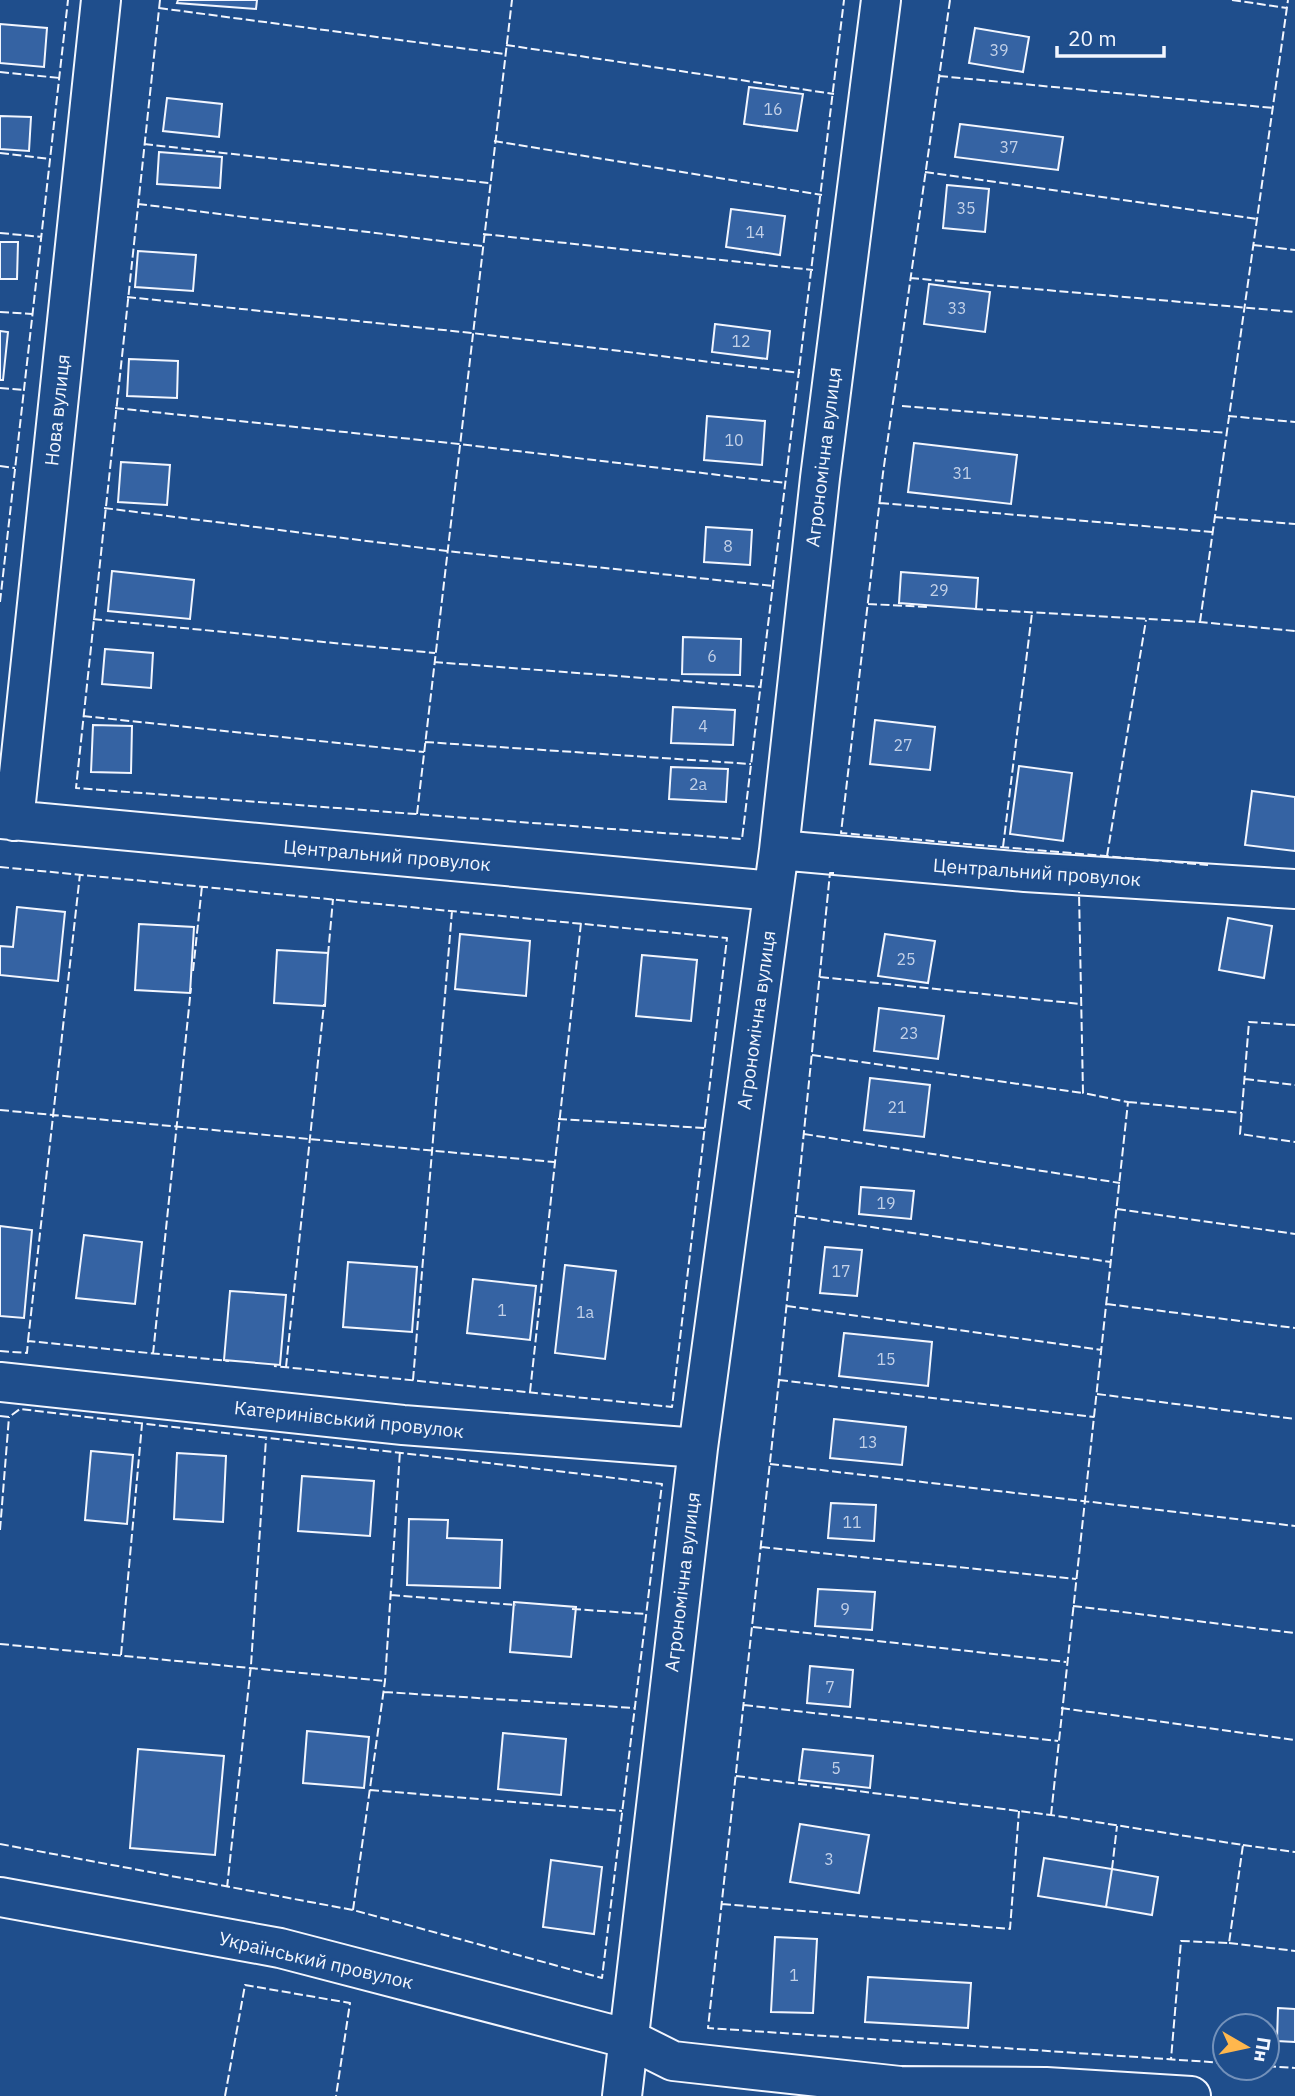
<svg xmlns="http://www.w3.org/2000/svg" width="1295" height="2096" font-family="'IBM Plex Sans',sans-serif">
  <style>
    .building { fill: #3563a3; stroke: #f2f6ff; stroke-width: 2 }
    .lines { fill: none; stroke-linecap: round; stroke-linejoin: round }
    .minor-casing { stroke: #f2f6ff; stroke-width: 42 }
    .minor { stroke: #1f4e8c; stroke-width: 38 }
    .fence { stroke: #f2f6ff; stroke-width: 2; stroke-dasharray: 9 3.5; stroke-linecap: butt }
    .labels { text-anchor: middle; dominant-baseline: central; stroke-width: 5; stroke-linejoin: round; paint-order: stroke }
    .number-label { font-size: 16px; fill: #c3d1e8 }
    .street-label { font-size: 19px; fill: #f2f6ff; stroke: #1f4e8c }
  </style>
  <rect width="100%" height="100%" fill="#1f4e8c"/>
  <path class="building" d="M 178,0 L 257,0 L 256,9 L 177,3 Z
    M 0,24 L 47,28 L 44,67 L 0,63 Z
    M 975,28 L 1029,37 L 1023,72 L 969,63 Z
    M 749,87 L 803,94 L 797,131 L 744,124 Z
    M 167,98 L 222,104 L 219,137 L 163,131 Z
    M 0,116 L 31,117 L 29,151 L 0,149 Z
    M 960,124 L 1063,137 L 1058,170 L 955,157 Z
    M 159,152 L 222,157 L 220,188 L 157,184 Z
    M 947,185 L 989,189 L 985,232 L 943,228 Z
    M 731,209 L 785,216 L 780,255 L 726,247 Z
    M 0,242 L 18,242 L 17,279 L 0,279 Z
    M 138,251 L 196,255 L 193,291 L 135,287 Z
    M 929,284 L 990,292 L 985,332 L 924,324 Z
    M 715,324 L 770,331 L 767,359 L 712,352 Z
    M 0,331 L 8,332 L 3,380 L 0,380 Z
    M 129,359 L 178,361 L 177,398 L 127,396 Z
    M 707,416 L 765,421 L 762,465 L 704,460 Z
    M 914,443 L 1017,455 L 1011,504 L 908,492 Z
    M 121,462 L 170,465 L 167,505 L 118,502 Z
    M 706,527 L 752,530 L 750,565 L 704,562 Z
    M 112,571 L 194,580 L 190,619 L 108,611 Z
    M 901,572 L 978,578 L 976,609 L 899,603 Z
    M 683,637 L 741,639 L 740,675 L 682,674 Z
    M 105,649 L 153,653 L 151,688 L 102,684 Z
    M 673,707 L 735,710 L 733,745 L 671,743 Z
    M 875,720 L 935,727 L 930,770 L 870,764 Z
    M 93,725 L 132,726 L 131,773 L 91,772 Z
    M 1019,766 L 1072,773 L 1063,841 L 1010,834 Z
    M 671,767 L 728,769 L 726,802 L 669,799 Z
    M 1252,791 L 1295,797 L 1295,851 L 1245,845 Z
    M 17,907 L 65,912 L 58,981 L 0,975 L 0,946 L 13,947 Z
    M 1228,918 L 1272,926 L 1264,978 L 1219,970 Z
    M 139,924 L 194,927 L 190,993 L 135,990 Z
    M 460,934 L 530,941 L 526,996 L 455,989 Z
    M 885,934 L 935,941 L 928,983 L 878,976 Z
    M 277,950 L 328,953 L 325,1006 L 274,1003 Z
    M 642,955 L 697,960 L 691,1021 L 636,1016 Z
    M 879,1008 L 944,1016 L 938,1059 L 874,1051 Z
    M 870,1078 L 930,1085 L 924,1137 L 864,1130 Z
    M 861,1187 L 914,1191 L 911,1219 L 859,1214 Z
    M 0,1226 L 32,1230 L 24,1318 L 0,1316 Z
    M 84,1235 L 142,1242 L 135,1304 L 76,1298 Z
    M 825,1247 L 862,1250 L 857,1296 L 820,1293 Z
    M 348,1262 L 417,1267 L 412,1332 L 343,1327 Z
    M 565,1265 L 616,1271 L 605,1359 L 555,1353 Z
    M 473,1279 L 536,1286 L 530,1340 L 467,1333 Z
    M 230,1291 L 286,1295 L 280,1365 L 224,1360 Z
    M 844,1333 L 932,1342 L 928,1386 L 839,1376 Z
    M 834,1419 L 906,1427 L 902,1465 L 830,1458 Z
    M 91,1451 L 133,1455 L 127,1524 L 85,1520 Z
    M 177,1453 L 226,1456 L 223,1522 L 174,1519 Z
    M 302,1476 L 374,1481 L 370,1536 L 298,1531 Z
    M 831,1503 L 876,1505 L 874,1541 L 828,1538 Z
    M 409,1519 L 448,1520 L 447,1538 L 502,1540 L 500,1588 L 407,1585 Z
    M 818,1589 L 875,1592 L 872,1630 L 815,1626 Z
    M 514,1602 L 576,1607 L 571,1657 L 510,1652 Z
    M 810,1666 L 853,1670 L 850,1707 L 807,1703 Z
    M 307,1731 L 369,1737 L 364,1788 L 303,1783 Z
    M 503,1733 L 566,1739 L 561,1795 L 498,1789 Z
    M 138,1749 L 224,1756 L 215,1855 L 130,1848 Z
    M 803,1749 L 873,1756 L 870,1788 L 799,1780 Z
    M 800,1824 L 869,1835 L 859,1893 L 790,1882 Z
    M 1044,1858 L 1112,1869 L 1106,1907 L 1038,1896 Z
    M 551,1860 L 602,1867 L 594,1934 L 543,1927 Z
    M 1112,1869 L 1158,1877 L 1152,1915 L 1106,1907 Z
    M 775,1937 L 817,1939 L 813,2013 L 771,2012 Z
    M 868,1977 L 971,1983 L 968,2028 L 865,2022 Z
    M 1278,2008 L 1295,2009 L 1295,2042 L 1277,2041 Z"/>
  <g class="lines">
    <g class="minor-casing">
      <path id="minor" d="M 0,819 L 773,891
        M 14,821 L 101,0
        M 779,850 L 1025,872 L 1295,889
        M 0,1382 L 403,1425 L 698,1448
        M 0,1897 L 280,1948 L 629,2039 L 673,2061 L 900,2086 L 1046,2087 L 1191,2096
        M 622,2096 L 698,1448 L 779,850 L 820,478 L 881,0"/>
    </g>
    <use href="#minor" class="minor"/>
    <path class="fence" d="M 160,0 L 76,788 L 742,839 L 844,0
      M 950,0 L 883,473 L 841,833 L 1208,865
      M 1232,0 L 1287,8
      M 159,8 L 505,54
      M 506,45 L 834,94
      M 0,72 L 60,78
      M 939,76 L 1273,108
      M 494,141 L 822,195
      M 144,144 L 489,183
      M 0,153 L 50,159
      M 925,172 L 1257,219
      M 138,204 L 482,246
      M 0,233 L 42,237
      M 483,234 L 813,270
      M 1253,245 L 1295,250
      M 910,278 L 1295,312
      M 127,297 L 472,333 L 800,373
      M 0,312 L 32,314
      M 0,388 L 24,390
      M 902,406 L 1227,433
      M 115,408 L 459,444 L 786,483
      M 1228,416 L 1295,422
      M 0,466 L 15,468
      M 880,503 L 1212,532
      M 104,508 L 447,551 L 773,586
      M 1214,517 L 1295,524
      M 0,602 L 68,0
      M 868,604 L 928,607
      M 974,609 L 1200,622 L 1295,631
      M 93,619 L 435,653
      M 1200,622 L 1288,0
      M 434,662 L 761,687
      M 83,716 L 424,752
      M 425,742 L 751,764
      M 417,814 L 512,0
      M 1003,847 L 1032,613
      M 1107,856 L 1146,620
      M 0,867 L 727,938 L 672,1407 L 274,1366
      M 834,873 L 830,873 L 779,1380 L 708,2028 L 1225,2063
      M 328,955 L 333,899
      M 193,971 L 202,886
      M 820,977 L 1081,1004
      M 1295,1025 L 1249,1022 L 1240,1134 L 1295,1142
      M 812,1055 L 1083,1093
      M 1245,1079 L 1295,1085
      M 1128,1102 L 1242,1113
      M 0,1110 L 554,1162
      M 558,1119 L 705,1128
      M 804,1134 L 1120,1183
      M 1117,1209 L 1295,1234
      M 796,1216 L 1111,1262
      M 1107,1304 L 1295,1328
      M 787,1306 L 1102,1350
      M 28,1341 L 80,874
      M 0,1351 L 27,1353 L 28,1341 L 229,1361
      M 153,1354 L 191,988
      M 286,1367 L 324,1004
      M 413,1380 L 452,911
      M 779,1380 L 1094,1417
      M 530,1392 L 581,923
      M 1097,1394 L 1295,1419
      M 0,1416 L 9,1417 L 20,1409 C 234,1435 448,1457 662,1484 L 602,1978 L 353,1910 L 0,1844
      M 770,1464 L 1295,1526
      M 0,1530 L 9,1417
      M 761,1547 L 1076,1579
      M 391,1595 L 516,1605
      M 1073,1606 L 1295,1633
      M 572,1609 L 646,1614
      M 753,1627 L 1066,1662
      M 0,1644 L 385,1681
      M 121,1655 L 142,1424
      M 384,1692 L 634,1708
      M 744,1705 L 1058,1741
      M 1061,1708 L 1295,1740
      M 736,1776 L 1051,1815 L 1243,1845 L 1229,1943 L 1181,1941 L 1171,2059
      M 370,1790 L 622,1811
      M 1051,1815 L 1128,1102 L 1083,1093 L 1079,892
      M 1243,1845 L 1295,1852
      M 1112,1869 L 1117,1826
      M 227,1888 L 251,1665 L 266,1439
      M 722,1904 L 1010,1929 L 1019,1811
      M 353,1910 L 385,1681 L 400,1451
      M 1229,1943 L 1295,1951
      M 1267,2066 L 1295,2068
      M 225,2096 L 245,1985 L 350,2003 L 336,2096"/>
  </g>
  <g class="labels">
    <g class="number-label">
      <text x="999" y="50">39</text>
      <text x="773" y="109">16</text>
      <text x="1009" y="147">37</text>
      <text x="966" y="208">35</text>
      <text x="755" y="232">14</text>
      <text x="957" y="308">33</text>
      <text x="741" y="341">12</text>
      <text x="734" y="440">10</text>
      <text x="962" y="473">31</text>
      <text x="728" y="546">8</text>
      <text x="939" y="590">29</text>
      <text x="712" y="656">6</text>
      <text x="703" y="726">4</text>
      <text x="903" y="745">27</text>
      <text x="698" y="784">2а</text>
      <text x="906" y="959">25</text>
      <text x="909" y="1033">23</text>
      <text x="897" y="1107">21</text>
      <text x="886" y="1203">19</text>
      <text x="841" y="1271">17</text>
      <text x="502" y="1310">1</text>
      <text x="585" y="1312">1а</text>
      <text x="886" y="1359">15</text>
      <text x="868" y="1442">13</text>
      <text x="852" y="1522">11</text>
      <text x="845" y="1609">9</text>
      <text x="830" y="1687">7</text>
      <text x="836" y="1768">5</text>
      <text x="829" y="1859">3</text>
      <text x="794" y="1975">1</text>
    </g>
    <g class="street-label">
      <text transform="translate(57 410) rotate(-84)">Нова вулиця</text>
      <text transform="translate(823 457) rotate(-83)">Агрономічна вулиця</text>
      <text transform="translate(387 855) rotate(5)">Центральний провулок</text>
      <text transform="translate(1037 872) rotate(4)">Центральний провулок</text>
      <text transform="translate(756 1020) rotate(-82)">Агрономічна вулиця</text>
      <text transform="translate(349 1419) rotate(6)">Катеринівський провулок</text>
      <text transform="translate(682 1582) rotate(-83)">Агрономічна вулиця</text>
      <text transform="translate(316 1960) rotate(13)">Український провулок</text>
    </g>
  </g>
  <g transform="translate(1246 2047) rotate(99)"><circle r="33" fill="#1f4e8c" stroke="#7391ba" stroke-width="2"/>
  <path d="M0-5L12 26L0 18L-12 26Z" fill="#ffb74d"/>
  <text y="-10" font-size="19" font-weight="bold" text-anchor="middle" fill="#f2f6ff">Пн</text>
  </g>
  <path d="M1057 46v10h107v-10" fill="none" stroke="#f2f6ff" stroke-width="3.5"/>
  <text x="1068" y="46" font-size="21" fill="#f2f6ff" stroke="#1f4e8c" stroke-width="5" paint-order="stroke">20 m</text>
</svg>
